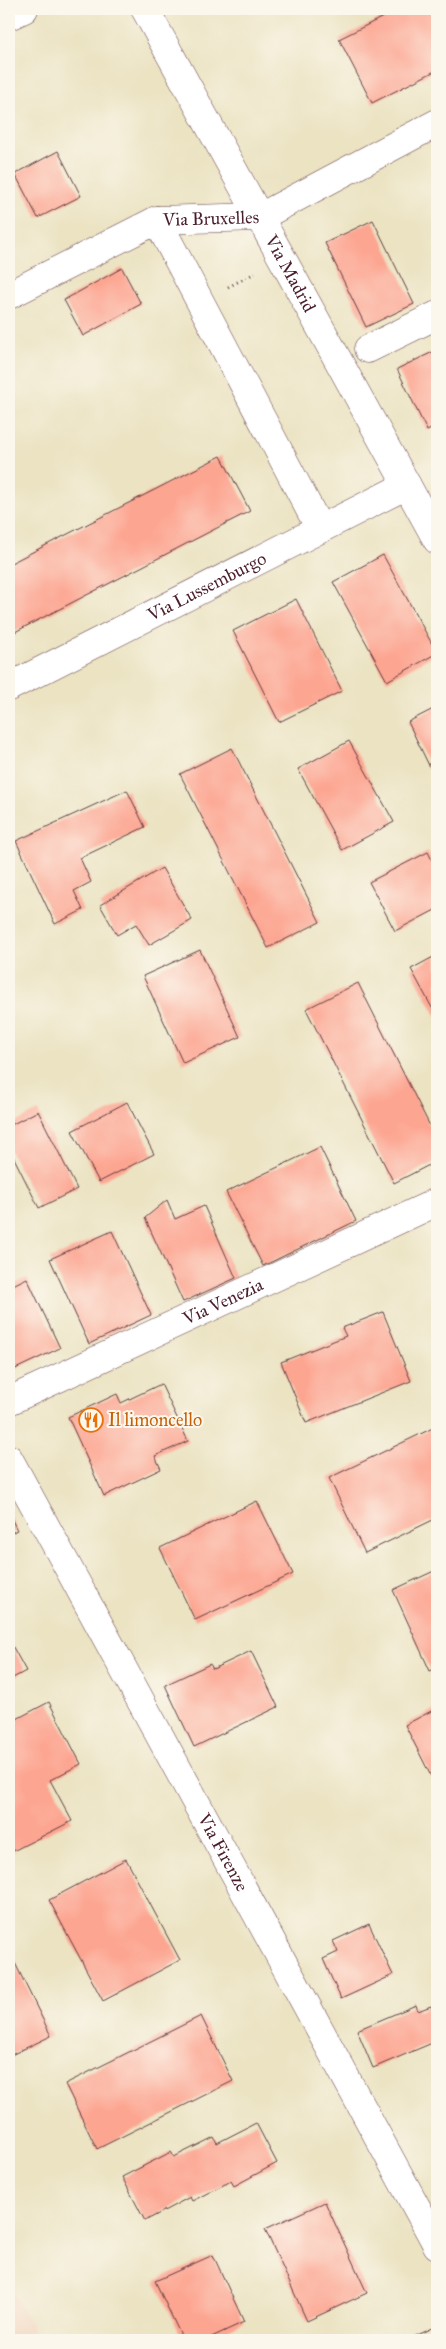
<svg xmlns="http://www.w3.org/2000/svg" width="446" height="2349" font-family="'IM FELL Great Primer',serif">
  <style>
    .built { fill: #f2d4be }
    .building { fill: #fca591 }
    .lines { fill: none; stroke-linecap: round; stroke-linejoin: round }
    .minor-casing { stroke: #623c42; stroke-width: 29 }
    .path { stroke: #623c42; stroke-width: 3; stroke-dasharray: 1 4; stroke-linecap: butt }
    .minor { stroke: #fff; stroke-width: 28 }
    .labels { text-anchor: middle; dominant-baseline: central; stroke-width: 4; stroke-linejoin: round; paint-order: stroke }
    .street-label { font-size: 18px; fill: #4a1f2b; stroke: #fbf7ec }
    .food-label { font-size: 18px; fill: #c56008; stroke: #fbf7ec; text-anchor: start }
  </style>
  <rect width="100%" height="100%" fill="#fbf7ec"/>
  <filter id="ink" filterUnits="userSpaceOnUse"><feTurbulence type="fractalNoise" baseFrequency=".02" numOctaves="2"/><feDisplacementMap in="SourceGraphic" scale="10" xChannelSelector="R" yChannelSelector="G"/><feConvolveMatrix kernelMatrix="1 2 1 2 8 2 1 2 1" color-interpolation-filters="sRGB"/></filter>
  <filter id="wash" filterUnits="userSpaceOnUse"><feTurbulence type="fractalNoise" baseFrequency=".0096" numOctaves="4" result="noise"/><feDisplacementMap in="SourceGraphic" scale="20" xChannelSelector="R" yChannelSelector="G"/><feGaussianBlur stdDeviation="1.12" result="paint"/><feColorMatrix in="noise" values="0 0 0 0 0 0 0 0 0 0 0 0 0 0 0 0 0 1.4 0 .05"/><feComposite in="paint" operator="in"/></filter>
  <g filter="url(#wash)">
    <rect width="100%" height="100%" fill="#ebe3c2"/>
    <path class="built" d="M 9,2285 L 39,2340 L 9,2340 Z"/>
    <g id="blocks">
      <path class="building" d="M 399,9 L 437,9 L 437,70 L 372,103 L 339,39 Z
        M 58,151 L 81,196 L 38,218 L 15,174 Z
        M 373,220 L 414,304 L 366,327 L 325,243 Z
        M 122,268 L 141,304 L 83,336 L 64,300 Z
        M 437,350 L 437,426 L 427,431 L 397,369 Z
        M 221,456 L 250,511 L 9,635 L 9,564 Z
        M 383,555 L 437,653 L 387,681 L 333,582 Z
        M 296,599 L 342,691 L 279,722 L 233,631 Z
        M 437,707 L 437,782 L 408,722 Z
        M 349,741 L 394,822 L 342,850 L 298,769 Z
        M 232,748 L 320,922 L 268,948 L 180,774 Z
        M 127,790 L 145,827 L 80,858 L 91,882 L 74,891 L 83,910 L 55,924 L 16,841 Z
        M 428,852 L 437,870 L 437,909 L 395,931 L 369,882 Z
        M 162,868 L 192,920 L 149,945 L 136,924 L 117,935 L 100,905 Z
        M 200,950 L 240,1037 L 183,1063 L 143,976 Z
        M 437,955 L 437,1017 L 411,969 Z
        M 358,983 L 437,1140 L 437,1161 L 394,1183 L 306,1009 Z
        M 127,1102 L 154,1154 L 99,1182 L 72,1131 Z
        M 38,1111 L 77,1189 L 39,1208 L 9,1148 L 9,1126 Z
        M 320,1147 L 356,1221 L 263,1266 L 226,1192 Z
        M 167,1200 L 175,1219 L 204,1206 L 236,1278 L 183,1302 L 145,1218 Z
        M 112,1231 L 151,1315 L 89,1344 L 50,1259 Z
        M 27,1278 L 60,1348 L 9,1372 L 9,1287 Z
        M 383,1312 L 411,1381 L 306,1423 L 281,1362 L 346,1336 L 342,1328 Z
        M 161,1384 L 188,1441 L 155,1456 L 161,1469 L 104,1496 L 68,1417 L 117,1394 L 121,1403 Z
        M 437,1426 L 437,1518 L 365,1553 L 329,1478 Z
        M 257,1501 L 293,1574 L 195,1620 L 160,1548 Z
        M 9,1514 L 17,1530 L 9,1534 Z
        M 434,1571 L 437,1577 L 437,1668 L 430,1671 L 393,1590 Z
        M 9,1640 L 26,1671 L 9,1680 Z
        M 251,1651 L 278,1707 L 194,1747 L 165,1685 L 210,1664 L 213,1669 Z
        M 49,1702 L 81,1764 L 50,1780 L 72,1821 L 13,1851 L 9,1843 L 9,1723 Z
        M 437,1708 L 437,1788 L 405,1725 Z
        M 126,1859 L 180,1960 L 103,2001 L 49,1900 Z
        M 369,1924 L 393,1975 L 341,1999 L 323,1959 L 338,1952 L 333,1941 Z
        M 14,1961 L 51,2036 L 9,2056 L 9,1963 Z
        M 416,2005 L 418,2011 L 431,2006 L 437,2021 L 437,2041 L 373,2068 L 357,2030 Z
        M 201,2016 L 233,2081 L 97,2149 L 65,2084 Z
        M 256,2123 L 277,2163 L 234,2186 L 231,2181 L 192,2201 L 190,2197 L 145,2221 L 122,2177 L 171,2152 L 174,2157 L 214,2137 L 217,2143 Z
        M 325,2202 L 367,2293 L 307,2321 L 265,2229 Z
        M 213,2255 L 244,2322 L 205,2340 L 183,2340 L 155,2281 Z
        M 437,2326 L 437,2340 L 407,2340 Z"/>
    </g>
  </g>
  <g filter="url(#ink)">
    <use href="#blocks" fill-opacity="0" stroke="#623c42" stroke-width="1"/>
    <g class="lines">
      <g class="minor-casing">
        <g id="minor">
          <path id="s1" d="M 145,9 L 437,540"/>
          <path d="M 9,16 L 24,9"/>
          <path d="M 157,220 L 320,529"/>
          <path id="s2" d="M 9,295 L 157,220 L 260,217 L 437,123"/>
          <path d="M 368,349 L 437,315"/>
          <path id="s3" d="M 9,687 L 407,485"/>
          <path id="s4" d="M 9,1401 L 437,1202"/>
          <path id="s5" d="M 9,1459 L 437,2245"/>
        </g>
      </g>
      <path class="path" d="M 228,287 L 255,273"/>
      <use href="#minor" class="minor"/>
    </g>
  </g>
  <defs>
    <g id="restaurant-ring" transform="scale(1.25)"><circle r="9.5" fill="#fbf7ec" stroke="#e8710a" stroke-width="1.5"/><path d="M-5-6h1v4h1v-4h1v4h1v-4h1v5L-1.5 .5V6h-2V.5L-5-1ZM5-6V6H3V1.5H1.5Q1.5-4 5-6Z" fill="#e8710a"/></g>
  </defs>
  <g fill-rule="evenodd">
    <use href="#restaurant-ring" x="91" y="1420"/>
  </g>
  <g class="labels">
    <g class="street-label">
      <text stroke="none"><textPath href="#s2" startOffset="220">Via Bruxelles</textPath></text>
      <text stroke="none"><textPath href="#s1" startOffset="302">Via Madrid</textPath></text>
      <text stroke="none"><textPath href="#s3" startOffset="222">Via Lussemburgo</textPath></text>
      <text stroke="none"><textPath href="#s4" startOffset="236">Via Venezia</textPath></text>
      <text stroke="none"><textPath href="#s5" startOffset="448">Via Firenze</textPath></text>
    </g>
    <g class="food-label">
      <text x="108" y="1420">Il limoncello</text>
    </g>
  </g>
  <rect width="446" height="2349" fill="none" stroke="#fbf7ec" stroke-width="30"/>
</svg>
